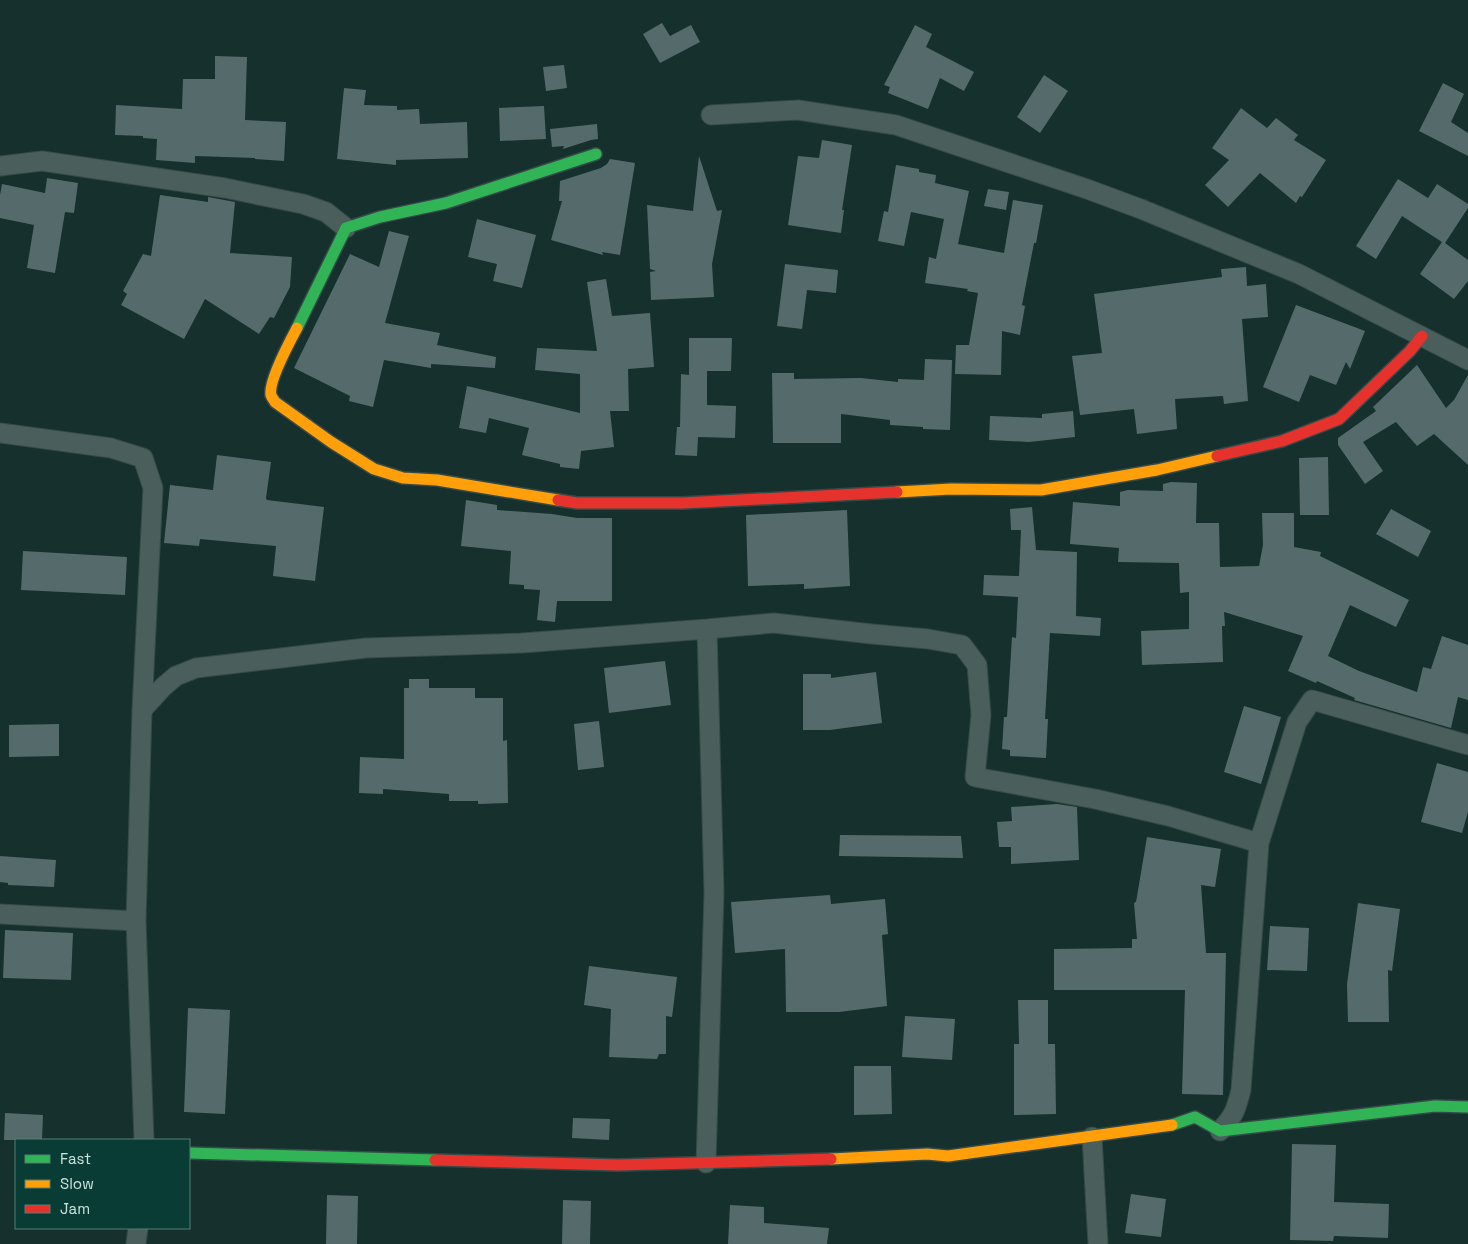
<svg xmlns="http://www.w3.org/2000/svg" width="1468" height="1244" font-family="'Space Grotesk',sans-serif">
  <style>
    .building { fill: #556b6b }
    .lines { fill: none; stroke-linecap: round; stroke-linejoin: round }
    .street-casing { stroke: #354a48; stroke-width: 21 }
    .fast-casing { stroke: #354a48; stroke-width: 14 }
    .slow-casing { stroke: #354a48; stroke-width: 14 }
    .jam-casing { stroke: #354a48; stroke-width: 14 }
    .street { stroke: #4a5f5b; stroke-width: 19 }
    .fast { stroke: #30b455; stroke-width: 11 }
    .slow { stroke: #ff9f0a; stroke-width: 11 }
    .jam { stroke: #e5322d; stroke-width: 11 }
  </style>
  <rect width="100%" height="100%" fill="#15302d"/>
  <path class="building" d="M 662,23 L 670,36 L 691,25 L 700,42 L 660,63 L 643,34 Z
    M 915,25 L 932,34 L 926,47 L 974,72 L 964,91 L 940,78 L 928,109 L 888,93 L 890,87 L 884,85 Z
    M 215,56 L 247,57 L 245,120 L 286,122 L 284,161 L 255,159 L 255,158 L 195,156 L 195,163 L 156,160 L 157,139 L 143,138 L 143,136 L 115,135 L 116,105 L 182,109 L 183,79 L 215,79 Z
    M 564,65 L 567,88 L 546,91 L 543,67 Z
    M 1044,75 L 1068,91 L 1040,133 L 1017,117 Z
    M 1443,83 L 1464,94 L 1451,122 L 1468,133 L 1468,156 L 1419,131 Z
    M 344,88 L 366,90 L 364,105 L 397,106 L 397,110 L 419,109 L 420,124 L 467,122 L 468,158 L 396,160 L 396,165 L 337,159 Z
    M 544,106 L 546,139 L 500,141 L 499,108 Z
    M 1241,108 L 1267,128 L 1276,118 L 1298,135 L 1294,140 L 1326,160 L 1302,197 L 1300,196 L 1296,203 L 1260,173 L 1228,207 L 1205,185 L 1229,160 L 1212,148 Z
    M 597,124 L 598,139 L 591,140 L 563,149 L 564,146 L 552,147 L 550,129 Z
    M 822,140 L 852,145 L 842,210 L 844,210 L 841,233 L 788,225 L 798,156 L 819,158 Z
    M 699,156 L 717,211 L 722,210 L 712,264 L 714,297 L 651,300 L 650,272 L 656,271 L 650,269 L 647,205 L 693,211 Z
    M 610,159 L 635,163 L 620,255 L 602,252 L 603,255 L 551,240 L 562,201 L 559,201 L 560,181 L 601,168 L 607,164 Z
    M 896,165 L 919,169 L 919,172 L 936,175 L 935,183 L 969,191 L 958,244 L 1004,253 L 1013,200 L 1043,205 L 1036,243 L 1034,243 L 1022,305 L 1025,306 L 1020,335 L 1002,331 L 1001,375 L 955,374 L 956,345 L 969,345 L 978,293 L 967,291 L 968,289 L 925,283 L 929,257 L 936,259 L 944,219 L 911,212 L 904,246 L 878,241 L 884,211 L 888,212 Z
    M 47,178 L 78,183 L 74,213 L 65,212 L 55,273 L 27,268 L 34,225 L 0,218 L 0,195 L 2,184 L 45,193 Z
    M 1398,179 L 1428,198 L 1437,184 L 1468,204 L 1468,208 L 1445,243 L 1468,260 L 1468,281 L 1454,299 L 1420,274 L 1442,242 L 1402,216 L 1376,259 L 1356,246 Z
    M 988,189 L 1009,192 L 1006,210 L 984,206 Z
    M 160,195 L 208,202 L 208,197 L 235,202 L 230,253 L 292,257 L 290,287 L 274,318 L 270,317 L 259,334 L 205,299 L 184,339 L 121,305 L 127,294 L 123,291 L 143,254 L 151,256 Z
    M 477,219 L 536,235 L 522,288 L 493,281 L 497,264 L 468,257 Z
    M 389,231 L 409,236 L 385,323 L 440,333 L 437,345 L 496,357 L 495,368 L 431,364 L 431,368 L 384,360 L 373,407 L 349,401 L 350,396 L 294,368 L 350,254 L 379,267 Z
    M 785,264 L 838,270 L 836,293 L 807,290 L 802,329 L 777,326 Z
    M 1246,267 L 1247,286 L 1266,284 L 1268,317 L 1242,319 L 1248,401 L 1224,404 L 1223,396 L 1175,399 L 1177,429 L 1137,434 L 1134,409 L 1080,415 L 1072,356 L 1102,353 L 1094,294 L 1222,277 L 1221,269 Z
    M 606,279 L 612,316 L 650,313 L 654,367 L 628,369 L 629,411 L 610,411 L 614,447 L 581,451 L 579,469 L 560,467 L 560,464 L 522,455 L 529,428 L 489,418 L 486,433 L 459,428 L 467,386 L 580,413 L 580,374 L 535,370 L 537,348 L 597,351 L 587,282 Z
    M 1296,305 L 1365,331 L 1350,369 L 1346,362 L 1336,385 L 1310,375 L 1299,402 L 1263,387 Z
    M 689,338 L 732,338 L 731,371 L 707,371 L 707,405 L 736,406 L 735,438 L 698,437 L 697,456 L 675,455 L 677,427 L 680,427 L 681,374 L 689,375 Z
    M 925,359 L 952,360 L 950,430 L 923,429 L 923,427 L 890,425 L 890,420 L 841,414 L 841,443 L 773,443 L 772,373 L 794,373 L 794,379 L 861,378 L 898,382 L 898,379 L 924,380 Z
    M 1417,365 L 1446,408 L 1454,400 L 1468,375 L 1468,465 L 1434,434 L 1417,446 L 1396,422 L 1363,442 L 1383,471 L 1365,484 L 1338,445 L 1338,438 L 1376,411 L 1373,407 Z
    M 1073,411 L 1075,437 L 1029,442 L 989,440 L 990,416 L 1042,418 L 1042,414 Z
    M 217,455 L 271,462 L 266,498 L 267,500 L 324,507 L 315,581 L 273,576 L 276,546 L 200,539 L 199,546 L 164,543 L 170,485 L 213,490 Z
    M 1328,457 L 1329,515 L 1300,515 L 1299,458 Z
    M 1171,482 L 1197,483 L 1196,523 L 1219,523 L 1220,567 L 1259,566 L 1263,545 L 1262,513 L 1294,513 L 1294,547 L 1321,552 L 1320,556 L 1409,600 L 1396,627 L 1350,605 L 1328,656 L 1359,671 L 1417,692 L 1423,667 L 1431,669 L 1442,636 L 1468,645 L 1468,700 L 1458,697 L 1451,728 L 1354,700 L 1355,698 L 1317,681 L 1316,683 L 1288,671 L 1303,636 L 1224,612 L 1225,626 L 1222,626 L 1223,662 L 1142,665 L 1141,631 L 1189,629 L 1189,592 L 1180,593 L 1179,563 L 1118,562 L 1119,548 L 1070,544 L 1073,502 L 1120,506 L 1120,492 L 1128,490 L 1163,491 L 1163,484 Z
    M 466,500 L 497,505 L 497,510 L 552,514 L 577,518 L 612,518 L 612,601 L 557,601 L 555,622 L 537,620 L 540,590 L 524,589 L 524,585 L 509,584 L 511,551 L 461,546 Z
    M 1032,507 L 1036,550 L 1077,552 L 1076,616 L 1101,618 L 1100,636 L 1050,633 L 1045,719 L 1048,719 L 1046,758 L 1010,756 L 1010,750 L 1002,749 L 1004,717 L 1007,717 L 1012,637 L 1016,638 L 1018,597 L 983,595 L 984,575 L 1019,576 L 1021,530 L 1011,530 L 1010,509 Z
    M 1391,509 L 1431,531 L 1418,557 L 1376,534 Z
    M 847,510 L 850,586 L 804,589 L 804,584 L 748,586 L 746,515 Z
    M 23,551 L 127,557 L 125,595 L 21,590 Z
    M 665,661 L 671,705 L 609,713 L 604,668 Z
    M 876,672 L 882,723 L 830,730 L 803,730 L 803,674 L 831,674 L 831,678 Z
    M 409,679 L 429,679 L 429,688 L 475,688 L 475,698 L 503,698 L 503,741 L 507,740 L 508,803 L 478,804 L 478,801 L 449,801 L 449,794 L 383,789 L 383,794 L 359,793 L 360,757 L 404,759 L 404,688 L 409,688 Z
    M 1244,706 L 1281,717 L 1261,784 L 1224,772 Z
    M 599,721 L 604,767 L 578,770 L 574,724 Z
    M 59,724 L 59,756 L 9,757 L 9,725 Z
    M 1437,763 L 1468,772 L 1468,812 L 1462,833 L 1421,822 Z
    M 1057,804 L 1077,807 L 1079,860 L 1011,864 L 1011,847 L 999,847 L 997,822 L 1012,821 L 1011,807 Z
    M 840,835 L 961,836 L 963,858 L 839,856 Z
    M 1147,837 L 1221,849 L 1215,887 L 1201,885 L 1206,953 L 1226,953 L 1223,1095 L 1182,1094 L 1185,990 L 1054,990 L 1054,949 L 1132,948 L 1132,939 L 1137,939 L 1134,903 L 1136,902 Z
    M 0,856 L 56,860 L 54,887 L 8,885 L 8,883 L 0,882 Z
    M 830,895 L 831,904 L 885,899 L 888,934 L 882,935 L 887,1006 L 839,1012 L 786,1012 L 785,949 L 735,953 L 731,902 Z
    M 1358,903 L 1400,909 L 1392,971 L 1388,970 L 1389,1022 L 1348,1022 L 1347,984 Z
    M 1270,926 L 1309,928 L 1307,971 L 1267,970 Z
    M 5,930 L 73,933 L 71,980 L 3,978 Z
    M 589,966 L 677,977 L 672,1017 L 666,1016 L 666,1054 L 659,1054 L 657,1059 L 609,1057 L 611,1009 L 584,1005 Z
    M 1018,1000 L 1048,1000 L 1048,1044 L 1055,1044 L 1056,1114 L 1014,1115 L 1014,1044 L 1019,1044 Z
    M 188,1008 L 230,1010 L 225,1114 L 184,1112 Z
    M 905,1016 L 955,1019 L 952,1060 L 902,1057 Z
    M 854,1066 L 891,1066 L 892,1114 L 854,1115 Z
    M 5,1113 L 43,1115 L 42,1140 L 4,1140 Z
    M 573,1118 L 610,1119 L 609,1140 L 572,1138 Z
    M 1292,1144 L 1336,1145 L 1334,1202 L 1389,1204 L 1388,1238 L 1334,1236 L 1333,1241 L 1290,1240 Z
    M 1131,1194 L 1166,1199 L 1161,1237 L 1125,1233 Z
    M 327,1195 L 358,1196 L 357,1244 L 326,1244 Z
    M 563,1200 L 591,1201 L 590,1244 L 562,1244 Z
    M 730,1205 L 764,1207 L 764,1223 L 829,1228 L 827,1244 L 728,1244 Z"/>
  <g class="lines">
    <g class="street-casing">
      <path id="street" d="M 711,115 L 798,110 L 896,125 L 1087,189 L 1141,209 L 1299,274 L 1468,360
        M 0,166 L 42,161 L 225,188 L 303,204 L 326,212 L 346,228
        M 0,433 L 111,448 L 143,458 L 153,488 L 142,710 L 136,921 L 144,1140
        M 142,710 L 163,687 L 176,676 L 196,668 L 366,648 L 522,643 L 707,629
        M 0,914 L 136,921
        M 1220,1131 C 1234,1116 1236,1110 1241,1090 L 1259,843 L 1297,722 L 1312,700 L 1468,745
        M 1092,1137 L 1098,1244
        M 706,1163 L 714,893 L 707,629 L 774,623 L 872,634 L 928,639 L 962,645 L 977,665 L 981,715 L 975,777 L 1095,799 L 1168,816 L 1259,843
        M 136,1244 L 138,1228"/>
    </g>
    <g class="fast-casing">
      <path id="fast" d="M 297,328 L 346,228 L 380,217 L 446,203 L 596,154
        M 1172,1125 L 1195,1117 L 1220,1131 L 1435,1106 L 1468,1107
        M 189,1153 L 435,1160"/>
    </g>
    <g class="slow-casing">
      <path id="slow" d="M 297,328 C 290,341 268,382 271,395 C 272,398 274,400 275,402 L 331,442 L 374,469 L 403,478 L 437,480 L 558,500
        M 897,492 L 951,489 L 1041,490 L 1157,470 L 1217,456
        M 831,1159 L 927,1154 L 948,1156 L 1172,1125"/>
    </g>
    <g class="jam-casing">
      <path id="jam" d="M 1217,456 L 1282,441 L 1339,419 L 1410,351 L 1422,336
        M 558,500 L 577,503 L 682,503 L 897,492
        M 435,1160 L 618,1165 L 831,1159"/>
    </g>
    <use href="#street" class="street"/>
    <use href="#fast" class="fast"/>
    <use href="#slow" class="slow"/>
    <use href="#jam" class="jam"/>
  </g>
  <rect x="15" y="1139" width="175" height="90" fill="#093c35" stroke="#577f79"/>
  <rect x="25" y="1155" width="25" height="8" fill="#30b455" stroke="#577f79"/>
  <text x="60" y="1164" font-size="15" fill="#cbe4de">Fast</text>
  <rect x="25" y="1180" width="25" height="8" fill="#ff9f0a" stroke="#577f79"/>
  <text x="60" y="1189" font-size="15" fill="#cbe4de">Slow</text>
  <rect x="25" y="1205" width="25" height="8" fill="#e5322d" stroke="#577f79"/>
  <text x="60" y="1214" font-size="15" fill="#cbe4de">Jam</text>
</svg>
